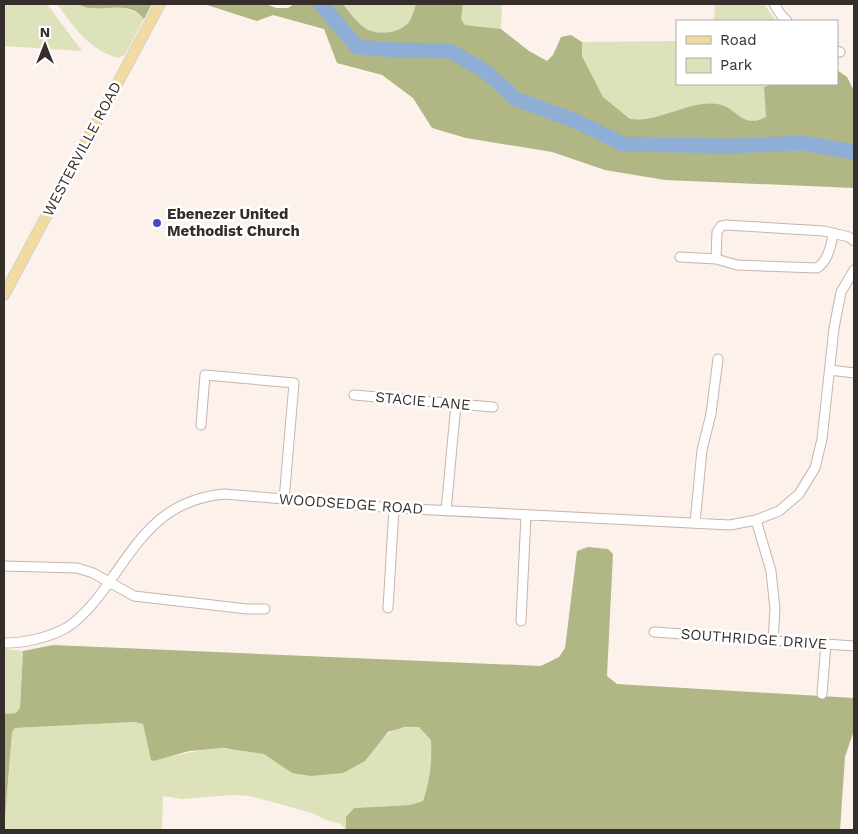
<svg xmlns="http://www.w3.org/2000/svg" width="858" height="834" font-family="'Work Sans',sans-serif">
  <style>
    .green { fill: #dde2bb }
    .forest { fill: #b0b684 }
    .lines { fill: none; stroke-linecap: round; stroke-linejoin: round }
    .river { stroke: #8faed6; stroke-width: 15 }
    .minor-casing { stroke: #c7b4ac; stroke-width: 11 }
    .major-casing { stroke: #d3d1d0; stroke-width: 12 }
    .minor { stroke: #fff; stroke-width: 9 }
    .major { stroke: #f2dba1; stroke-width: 10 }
    .poi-dot { fill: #4a49bf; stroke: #fff; stroke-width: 2 }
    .labels { text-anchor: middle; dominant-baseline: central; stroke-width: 5; stroke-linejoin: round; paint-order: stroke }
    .street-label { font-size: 15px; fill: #352e2a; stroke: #fff }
    .poi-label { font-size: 15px; font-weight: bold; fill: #352e2a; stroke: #fff; text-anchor: start }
  </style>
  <rect width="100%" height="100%" fill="#fdf1ec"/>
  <path class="green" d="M 4,4 L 47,4 L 82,51 L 4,46 Z
    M 57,4 C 63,4 71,2 77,4 C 82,5 87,7 92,7 C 115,9 125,2 144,19 L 125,55 L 118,58 C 89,50 74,27 57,4 Z
    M 343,4 L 416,4 C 414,10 412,17 409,22 C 400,33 381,35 368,30 C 360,26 348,11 343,4 Z
    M 463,4 L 502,4 L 501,29 L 465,25 L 461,19 Z
    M 715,4 L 764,4 L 776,21 L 714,21 Z
    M 677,41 L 677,84 L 765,84 L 766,118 C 738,129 737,106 717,104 C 692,102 670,116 645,119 C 640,120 635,119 630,119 L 603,97 L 582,56 L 582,42 Z
    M 4,649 L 23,651 L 20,708 L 16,713 L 4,714 Z
    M 134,722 L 143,724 L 151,760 L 154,761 C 190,751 226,743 262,753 C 272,756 283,767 292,773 L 365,761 C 384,737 386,726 419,727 L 431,740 C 432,761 430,781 423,801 L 410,805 L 354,808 L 346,817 L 346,830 L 341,824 L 326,820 L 312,813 L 250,796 L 232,795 L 182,799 L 163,796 L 162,830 L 4,830 L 12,732 L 15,728 Z"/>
  <path class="forest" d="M 78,4 L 152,4 L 144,19 C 142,17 138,13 135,11 C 117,2 94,14 78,4 Z
    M 204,4 L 266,4 L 276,8 L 288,8 L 294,4 L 343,4 C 348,11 360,26 368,30 C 381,35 400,33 409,22 C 412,17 414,10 416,4 L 463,4 L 461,19 L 465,25 L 501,29 L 529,51 L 547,61 L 553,55 L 561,37 L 571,35 L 582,42 L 582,56 L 603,97 L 630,119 C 635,119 640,120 645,119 C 670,116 692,101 717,104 C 737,106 741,130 766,117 L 764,87 L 772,84 L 837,84 L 837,70 L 847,77 L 854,91 L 854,188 L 665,180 L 605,170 L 552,152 L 466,138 L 432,128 L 413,98 L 382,75 L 337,63 L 324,29 L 273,15 L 257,21 Z
    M 588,547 L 608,549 L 613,554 L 607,676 L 617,684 L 854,698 L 854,730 L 845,757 L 840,830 L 346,830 L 346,817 L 354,808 L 410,805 L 423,801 C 430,781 432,761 431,740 L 419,727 L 405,727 L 388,732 L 365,761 L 343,773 L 311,776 L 292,773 L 264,754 L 224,748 L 189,751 L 154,761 L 151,760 L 143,724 L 134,722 L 15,728 L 12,732 L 4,830 L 4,714 L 16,713 L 20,708 L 23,651 L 53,645 L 541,666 L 559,657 L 565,648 L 577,551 Z"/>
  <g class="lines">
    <path class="river" d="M 321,4 L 357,47 L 397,50 L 450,51 L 485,71 L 516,99 L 573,120 L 623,144 L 731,146 L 802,143 L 854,152"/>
    <g class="minor-casing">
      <path id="minor" d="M 774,4 L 781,15 L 787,21
        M 837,51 L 840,52
        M 680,257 L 716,259 L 737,265 L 817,268 C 829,260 830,246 834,233
        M 716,259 L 717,232 L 721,226 L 725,225 L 824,231 L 849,237 L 854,241
        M 830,370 L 854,373
        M 354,395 L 493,407
        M 201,425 L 205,375 L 294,383 L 284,500
        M 446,511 L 456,404
        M 756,520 L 771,571 L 775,609 L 773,640
        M 695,523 L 702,450 L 711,414 L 718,359
        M 4,566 L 77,568 L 93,573 L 134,596 L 247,609 L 265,609
        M 388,608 L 394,508
        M 521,621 L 526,515
        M 654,632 L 854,646
        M 4,643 C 24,643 48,638 66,628 C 84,617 99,597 110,581 C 142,535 164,500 224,494 L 394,508 L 730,525 L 756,520 L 779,511 L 799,494 L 815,468 L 822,439 L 834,328 L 841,292 L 854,270
        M 822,694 L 826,644"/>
    </g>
    <g class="major-casing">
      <path id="major" d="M 4,295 L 160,4"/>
    </g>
    <use href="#minor" class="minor"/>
    <use href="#major" class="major"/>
  </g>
  <circle class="poi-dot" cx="157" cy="223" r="5"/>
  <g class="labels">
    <g class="street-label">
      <text transform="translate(82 149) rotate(-62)">WESTERVILLE ROAD</text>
      <text transform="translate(423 401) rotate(5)">STACIE LANE</text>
      <text transform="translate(351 504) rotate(4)">WOODSEDGE ROAD</text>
      <text transform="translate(754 639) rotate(4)">SOUTHRIDGE DRIVE</text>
    </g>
    <g class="poi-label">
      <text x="167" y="214">Ebenezer United<tspan x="167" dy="17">Methodist Church</tspan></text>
    </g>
  </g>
  <rect width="858" height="834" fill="none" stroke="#352e2a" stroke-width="10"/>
  <rect x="676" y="20" width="162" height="65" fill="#ffffff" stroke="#aeabaa"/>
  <rect x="686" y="36" width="25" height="8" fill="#f2dba1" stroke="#aeabaa"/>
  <text x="720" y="45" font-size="15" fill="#352e2a">Road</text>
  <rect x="686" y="58" width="25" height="15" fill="#dde2bb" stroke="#aeabaa"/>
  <text x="720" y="70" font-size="15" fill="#352e2a">Park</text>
  <g transform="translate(45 45)" stroke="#ffffff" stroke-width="4" paint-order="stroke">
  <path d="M0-4L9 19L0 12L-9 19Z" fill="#352e2a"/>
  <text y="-8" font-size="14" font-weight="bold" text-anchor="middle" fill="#352e2a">N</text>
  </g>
</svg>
